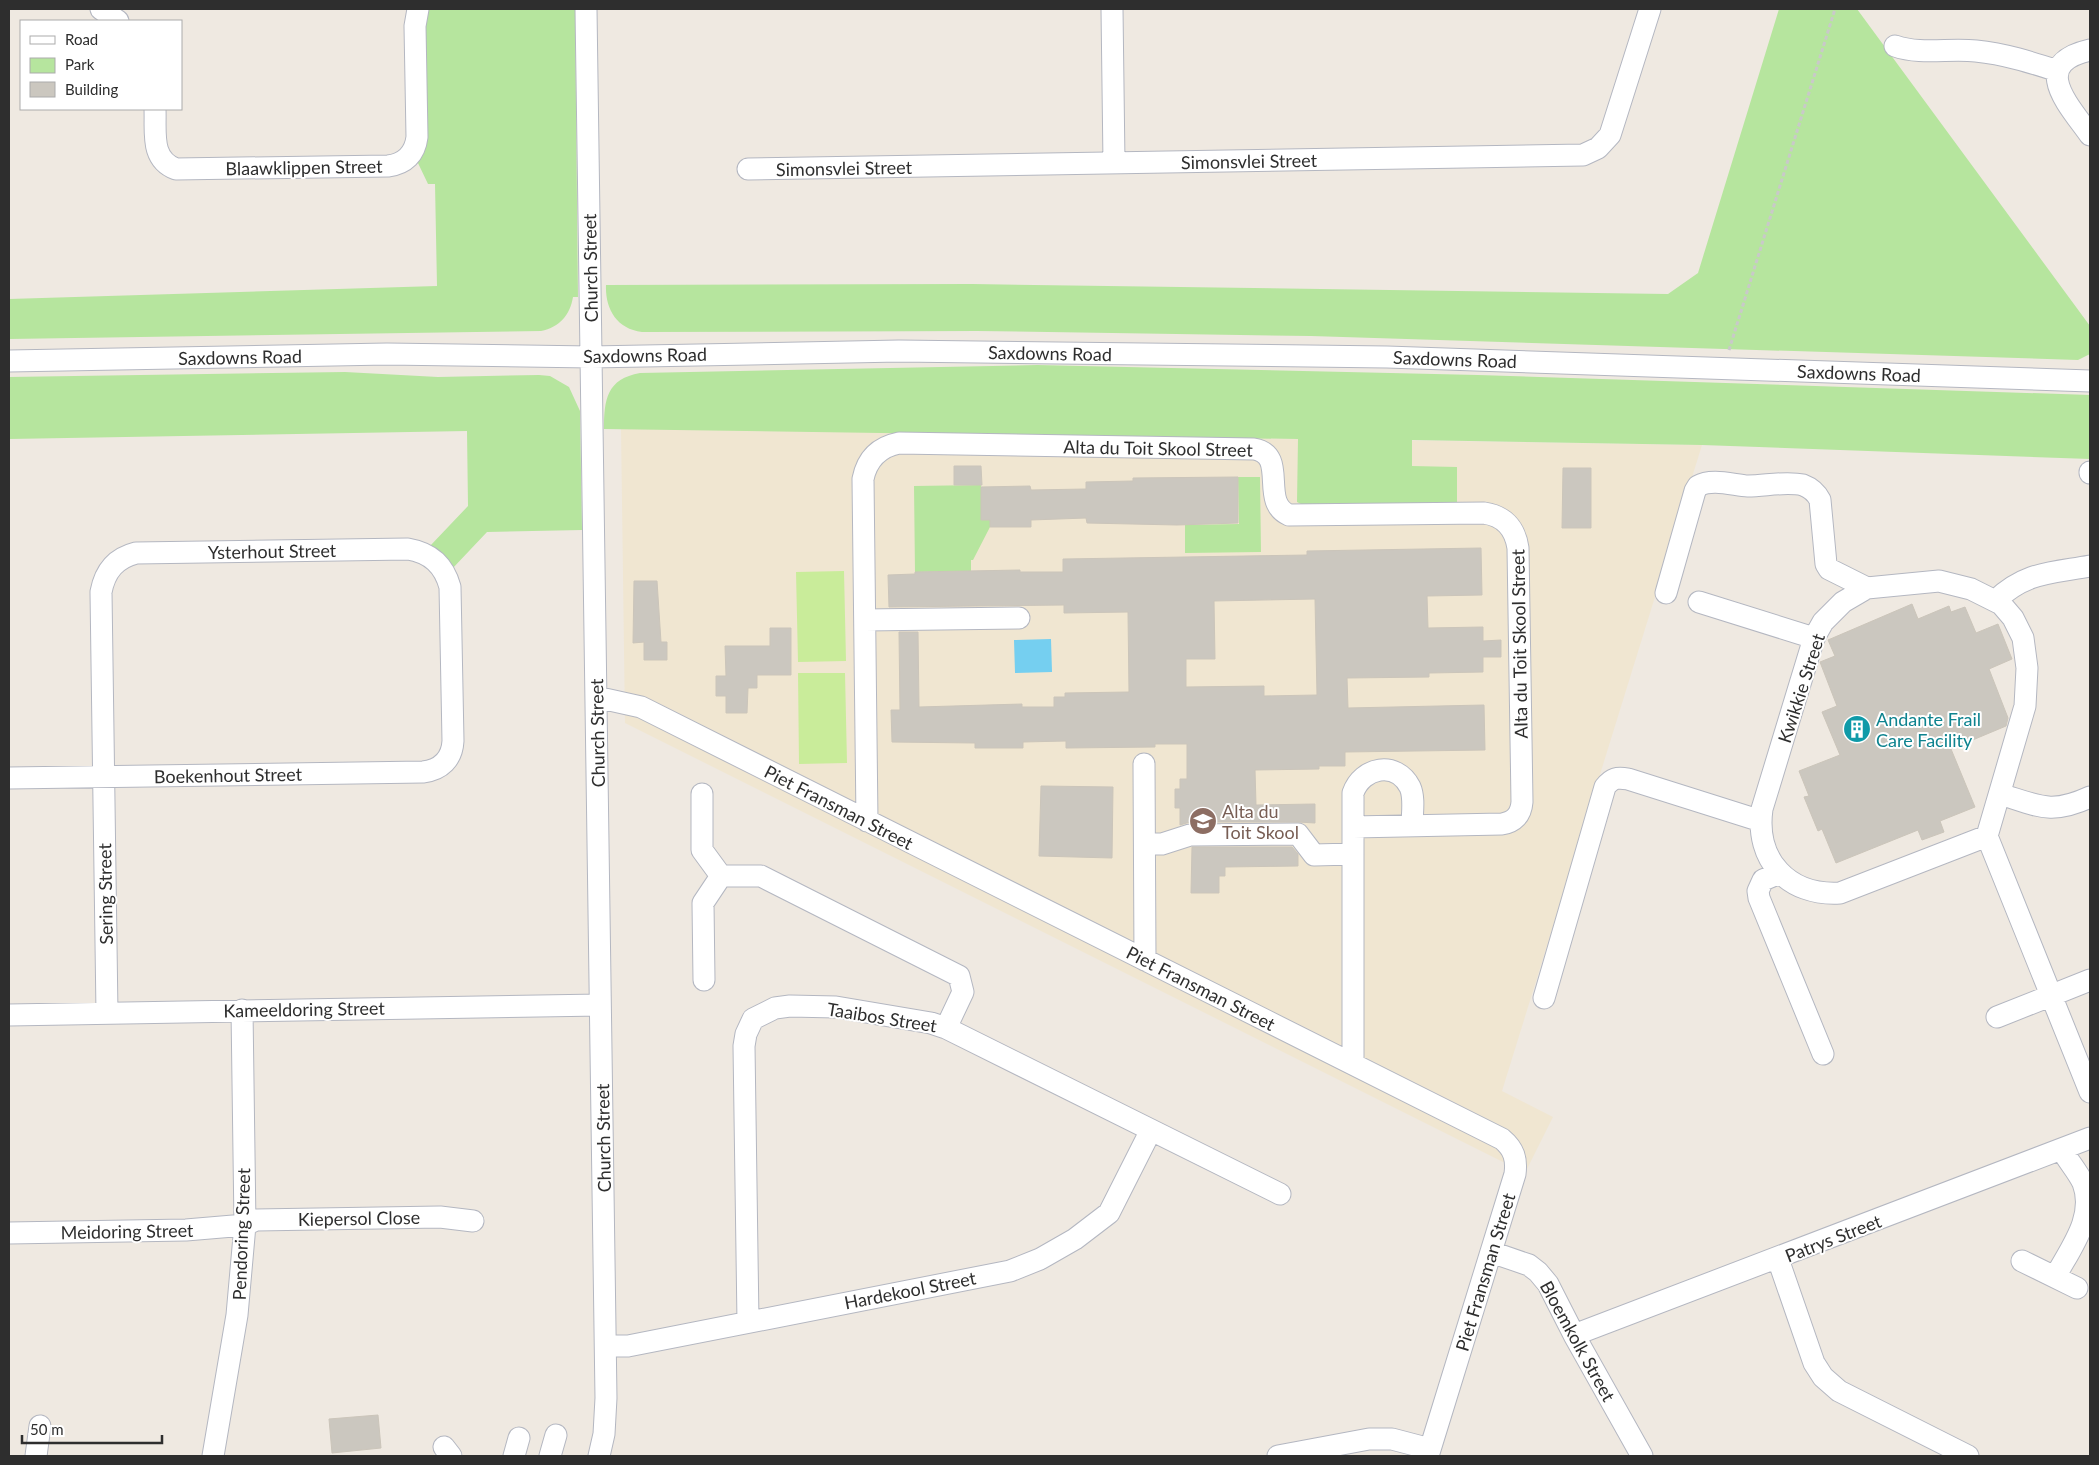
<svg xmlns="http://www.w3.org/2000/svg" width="2099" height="1465" font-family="Lato,sans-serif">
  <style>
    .education { fill: #f0e6d1 }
    .green { fill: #b6e59e }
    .pitch { fill: #c9ec9a }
    .water { fill: #75cff0 }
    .building { fill: #cbc7bf; stroke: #cbc5ba; fill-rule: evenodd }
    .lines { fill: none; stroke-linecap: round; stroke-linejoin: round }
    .minor-casing { stroke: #b4b7c1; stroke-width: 23 }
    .path { stroke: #c9c9c9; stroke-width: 3; stroke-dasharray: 4 2.5; stroke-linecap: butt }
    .minor { stroke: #fff; stroke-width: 21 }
    .labels { text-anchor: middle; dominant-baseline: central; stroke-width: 4; stroke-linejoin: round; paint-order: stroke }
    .street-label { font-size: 18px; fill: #2e2e2e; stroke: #fff }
    .culture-label { font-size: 18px; fill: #0d838f; stroke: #fff; text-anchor: start }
    .education-label { font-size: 18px; fill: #785e54; stroke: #fff; text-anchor: start }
  </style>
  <rect width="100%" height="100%" fill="#efe9e1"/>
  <path class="education" d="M 621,428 L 1702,445 L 1502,1091 L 1553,1117 L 1525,1173 L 625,723 Z"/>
  <path class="green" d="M 428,9 L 575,9 L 578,297 L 573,297 C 570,315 560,327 541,331 L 9,339 L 9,299 L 437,286 L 435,184 L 428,184 L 417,161 L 424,26 Z
    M 1779,9 L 1857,9 L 2090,326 L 2090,354 L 2078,360 L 1311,336 L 977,331 L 642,332 C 616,329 605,308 606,285 L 972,284 L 1668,294 L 1698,273 Z
    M 1037,365 L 1478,375 L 2090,395 L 2090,459 L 1702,445 L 1412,440 L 1412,466 L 1457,467 L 1457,503 L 1305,506 L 1297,502 L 1298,439 L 604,429 C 604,399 607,379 640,373 Z
    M 345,372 L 438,377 L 539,375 L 550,376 L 569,387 L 580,411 L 582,530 L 487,532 L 452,569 L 430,546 L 468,506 L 467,431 L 9,439 L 9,377 Z
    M 1238,477 L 1260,477 L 1261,552 L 1185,553 L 1185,525 L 1239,524 Z
    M 981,485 L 981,520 L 990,520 L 990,527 L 973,560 L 971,560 L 971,571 L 915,572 L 914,486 Z"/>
  <path class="pitch" d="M 844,571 L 846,661 L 798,662 L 796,572 Z
    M 798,673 L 845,673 L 847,763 L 799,764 Z"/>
  <path class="water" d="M 1051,639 L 1052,672 L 1015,673 L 1014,640 Z"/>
  <path class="building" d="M 954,466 L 981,466 L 982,485 L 954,485 Z
    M 1563,468 L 1591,468 L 1591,528 L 1562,528 Z
    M 1238,477 L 1238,523 L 1177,525 L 1087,523 L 1086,518 L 1031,520 L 1031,527 L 990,527 L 990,520 L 981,520 L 981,487 L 1030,486 L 1031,490 L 1086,489 L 1086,482 L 1133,481 L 1133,478 Z
    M 1481,548 L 1482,595 L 1427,596 L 1428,628 L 1483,627 L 1483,641 L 1501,640 L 1501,657 L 1483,657 L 1483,672 L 1429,673 L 1429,677 L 1347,678 L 1348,708 L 1484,705 L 1485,750 L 1345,752 L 1345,766 L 1319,766 L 1319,769 L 1255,770 L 1256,805 L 1315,804 L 1315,823 L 1298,822 L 1190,822 L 1180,825 L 1180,808 L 1175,808 L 1175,789 L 1180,789 L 1180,779 L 1187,779 L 1187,744 L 1155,744 L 1155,747 L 1066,748 L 1066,741 L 1023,742 L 1023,748 L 975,748 L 975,743 L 892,742 L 891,710 L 900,710 L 899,632 L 918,632 L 919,707 L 1022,704 L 1022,707 L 1054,707 L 1054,697 L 1065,697 L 1065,693 L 1129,692 L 1128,612 L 1064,613 L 1064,605 L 889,607 L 888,575 L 915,574 L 915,572 L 1020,570 L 1020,572 L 1063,572 L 1063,559 L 1307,555 L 1307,551 ZM 1315,599 L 1317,695 L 1264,696 L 1264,686 L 1186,687 L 1186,659 L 1215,659 L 1214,601 Z
    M 634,581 L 657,581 L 661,642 L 667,642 L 667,660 L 644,660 L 644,642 L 633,643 Z
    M 1912,604 L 1918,619 L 1949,606 L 1951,612 L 1965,607 L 1976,633 L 1998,624 L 2012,659 L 1989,669 L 2008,718 L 2006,726 L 1951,749 L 1975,807 L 1940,821 L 1944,832 L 1922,840 L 1918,830 L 1836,863 L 1822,829 L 1818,831 L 1804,797 L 1809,796 L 1799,771 L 1840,755 L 1822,712 L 1837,706 L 1820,662 L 1835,656 L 1828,640 Z
    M 770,628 L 791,628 L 791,675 L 757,675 L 757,688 L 748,688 L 747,713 L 726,713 L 726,696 L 716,696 L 716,676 L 726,676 L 725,646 L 770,646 Z
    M 1041,786 L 1113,787 L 1112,858 L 1039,856 Z
    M 1192,847 L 1292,847 L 1298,854 L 1298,866 L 1225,867 L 1225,876 L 1219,876 L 1219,893 L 1191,893 Z
    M 378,1415 L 381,1448 L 332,1453 L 329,1419 Z"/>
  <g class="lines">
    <g class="minor-casing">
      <path id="minor" d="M 101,9 L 118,21
        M 586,9 L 606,1398 L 604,1434 L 599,1456
        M 1112,9 L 1114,163
        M 1895,46 C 1921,55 1949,48 1976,51 C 2005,54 2030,62 2058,71
        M 2090,50 C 2029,64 2068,104 2090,135
        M 155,109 C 156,132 150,159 176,169 L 388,166 C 405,164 415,154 417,137 L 415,26 L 418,9
        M 748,169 L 1583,155 L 1598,148 L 1610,135 L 1650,9
        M 9,361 L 387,354 L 591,357 L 899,351 L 1387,357 L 2090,381
        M 2090,472 L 2090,473
        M 1666,593 L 1695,491 L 1698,486 C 1712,478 1733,485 1748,486 C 1765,486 1786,481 1803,485 C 1811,488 1816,492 1820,500 L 1826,564 L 1829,569 L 1867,588
        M 1995,601 C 2025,572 2051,573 2090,566
        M 1699,602 L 1814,638
        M 865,620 L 1019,618
        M 596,697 L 641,707 L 1502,1139 C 1514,1149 1517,1159 1515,1174 L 1428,1456
        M 1144,764 L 1145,960
        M 9,778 L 423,772 C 441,770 452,759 453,741 L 450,587 C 444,565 431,553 408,549 L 136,553 C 116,558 105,571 101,592 L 107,1013
        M 702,794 L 702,850 L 721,876
        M 2000,794 C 2039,806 2051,815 2090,797
        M 867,821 L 863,479 C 867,459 879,447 899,443 L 1254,449 C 1289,455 1259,502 1289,515 L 1484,513 C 1504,516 1515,528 1518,548 L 1522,802 C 1521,815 1514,822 1502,824 L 1353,827
        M 1987,836 L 1840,893 C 1788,896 1755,860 1762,809 L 1814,638 L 1823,622 L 1843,602 L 1867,588 L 1939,581 L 1971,589 L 2001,604 L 2013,618 L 2023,638 L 2027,668 L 2025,706 L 1987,836 L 2090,1092
        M 1145,844 L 1162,844 L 1190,835 L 1298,834 L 1314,855 L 1353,854
        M 1780,873 L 1763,880 L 1758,891 L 1759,898 L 1823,1054
        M 704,980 L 703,903 L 721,876 L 761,876 L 959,976 L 963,992 L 946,1028
        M 1544,998 L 1605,787 C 1612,778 1617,777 1628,779 L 1761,821
        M 9,1015 L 600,1005
        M 1997,1017 L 2090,980
        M 1353,1064 L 1353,793 C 1362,767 1396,760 1410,787 C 1415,798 1412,814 1412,826
        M 9,1233 L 186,1230 L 245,1225 L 256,1220 L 440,1217 L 473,1221
        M 1491,1252 L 1529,1265 L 1538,1272 L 1548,1284 L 1574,1335 L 1642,1456
        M 1778,1259 L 1814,1363 L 1823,1377 L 1839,1391 L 1968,1456
        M 2022,1261 L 2077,1288
        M 2055,1277 C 2070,1249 2096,1217 2083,1183 C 2078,1172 2068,1161 2062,1150
        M 748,1322 L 744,1046 L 746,1034 L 753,1019 L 775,1008 L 790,1006 L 836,1007 L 931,1023 L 946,1028 L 1280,1194
        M 1574,1335 L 2090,1138
        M 606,1346 L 628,1346 L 1010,1271 L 1040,1259 L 1075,1239 L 1109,1213 L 1151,1130
        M 444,1447 L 451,1456
        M 36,1456 L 40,1426
        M 213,1456 L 237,1315 L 245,1225 L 242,1010
        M 514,1456 L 519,1438
        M 550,1456 L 556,1435
        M 1278,1456 L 1369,1439 L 1392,1439 L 1430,1449"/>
    </g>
    <path class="path" d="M 1729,350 L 1835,9"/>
    <use href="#minor" class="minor"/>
  </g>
  <defs>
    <g id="building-disc" transform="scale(1.4375)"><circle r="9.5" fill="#0f9aa8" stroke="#fff"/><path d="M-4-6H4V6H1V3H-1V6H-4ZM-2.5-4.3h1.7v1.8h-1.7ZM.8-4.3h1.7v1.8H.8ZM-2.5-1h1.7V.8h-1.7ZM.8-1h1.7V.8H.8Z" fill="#fff"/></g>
    <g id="school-disc" transform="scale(1.4375)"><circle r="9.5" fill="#8d6e63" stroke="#fff"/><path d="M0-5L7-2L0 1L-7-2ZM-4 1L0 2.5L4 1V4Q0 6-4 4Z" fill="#fff"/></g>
  </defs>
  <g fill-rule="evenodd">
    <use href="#building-disc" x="1857" y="729"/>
    <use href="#school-disc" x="1203" y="821"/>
  </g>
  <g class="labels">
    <g class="street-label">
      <text transform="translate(1249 161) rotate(-1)">Simonsvlei Street</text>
      <text transform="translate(304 167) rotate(-1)">Blaawklippen Street</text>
      <text transform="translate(844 168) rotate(-1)">Simonsvlei Street</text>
      <text transform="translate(590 268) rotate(-91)">Church Street</text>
      <text transform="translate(1050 353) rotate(1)">Saxdowns Road</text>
      <text transform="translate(645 355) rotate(-1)">Saxdowns Road</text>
      <text transform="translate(240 357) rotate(-1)">Saxdowns Road</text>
      <text transform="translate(1455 359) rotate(2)">Saxdowns Road</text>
      <text transform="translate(1859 373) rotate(2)">Saxdowns Road</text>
      <text transform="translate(1158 448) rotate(1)">Alta du Toit Skool Street</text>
      <text transform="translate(272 551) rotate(-1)">Ysterhout Street</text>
      <text transform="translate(1519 644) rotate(-91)">Alta du Toit Skool Street</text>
      <text transform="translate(1801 688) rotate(-72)">Kwikkie Street</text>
      <text transform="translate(597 733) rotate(-91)">Church Street</text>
      <text transform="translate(228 775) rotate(-1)">Boekenhout Street</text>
      <text transform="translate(839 807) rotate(27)">Piet Fransman Street</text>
      <text transform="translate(105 894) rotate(-91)">Sering Street</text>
      <text transform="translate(1201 988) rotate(27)">Piet Fransman Street</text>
      <text transform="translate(304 1009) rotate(-1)">Kameeldoring Street</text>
      <text transform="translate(882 1017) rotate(9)">Taaibos Street</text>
      <text transform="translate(603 1138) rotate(-91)">Church Street</text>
      <text transform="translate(359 1218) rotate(-1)">Kiepersol Close</text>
      <text transform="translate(127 1231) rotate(-1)">Meidoring Street</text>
      <text transform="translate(241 1234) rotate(-88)">Pendoring Street</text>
      <text transform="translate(1833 1238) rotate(-21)">Patrys Street</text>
      <text transform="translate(1485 1272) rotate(-73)">Piet Fransman Street</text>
      <text transform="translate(910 1290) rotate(-11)">Hardekool Street</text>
      <text transform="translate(1578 1341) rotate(61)">Bloemkolk Street</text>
    </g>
    <g class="culture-label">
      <text x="1876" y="719">Andante Frail<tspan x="1876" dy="21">Care Facility</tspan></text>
    </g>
    <g class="education-label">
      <text x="1222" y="811">Alta du<tspan x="1222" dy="21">Toit Skool</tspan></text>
    </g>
  </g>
  <rect width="2099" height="1465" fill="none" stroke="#2e2e2e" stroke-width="20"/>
  <rect x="20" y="20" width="162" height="90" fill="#ffffff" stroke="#ababab"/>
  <rect x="30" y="36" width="25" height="8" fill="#ffffff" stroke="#ababab"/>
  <text x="65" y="45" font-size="15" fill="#2e2e2e">Road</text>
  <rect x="30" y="58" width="25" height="15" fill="#b6e59e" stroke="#ababab"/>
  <text x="65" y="70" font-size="15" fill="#2e2e2e">Park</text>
  <rect x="30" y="82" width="25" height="15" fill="#cbc7bf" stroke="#ababab"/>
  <text x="65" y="95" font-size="15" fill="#2e2e2e">Building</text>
  <path d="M22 1435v8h140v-8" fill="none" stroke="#2e2e2e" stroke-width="2.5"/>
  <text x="30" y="1435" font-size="15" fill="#2e2e2e" stroke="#ffffff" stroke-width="4" paint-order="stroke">50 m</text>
</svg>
